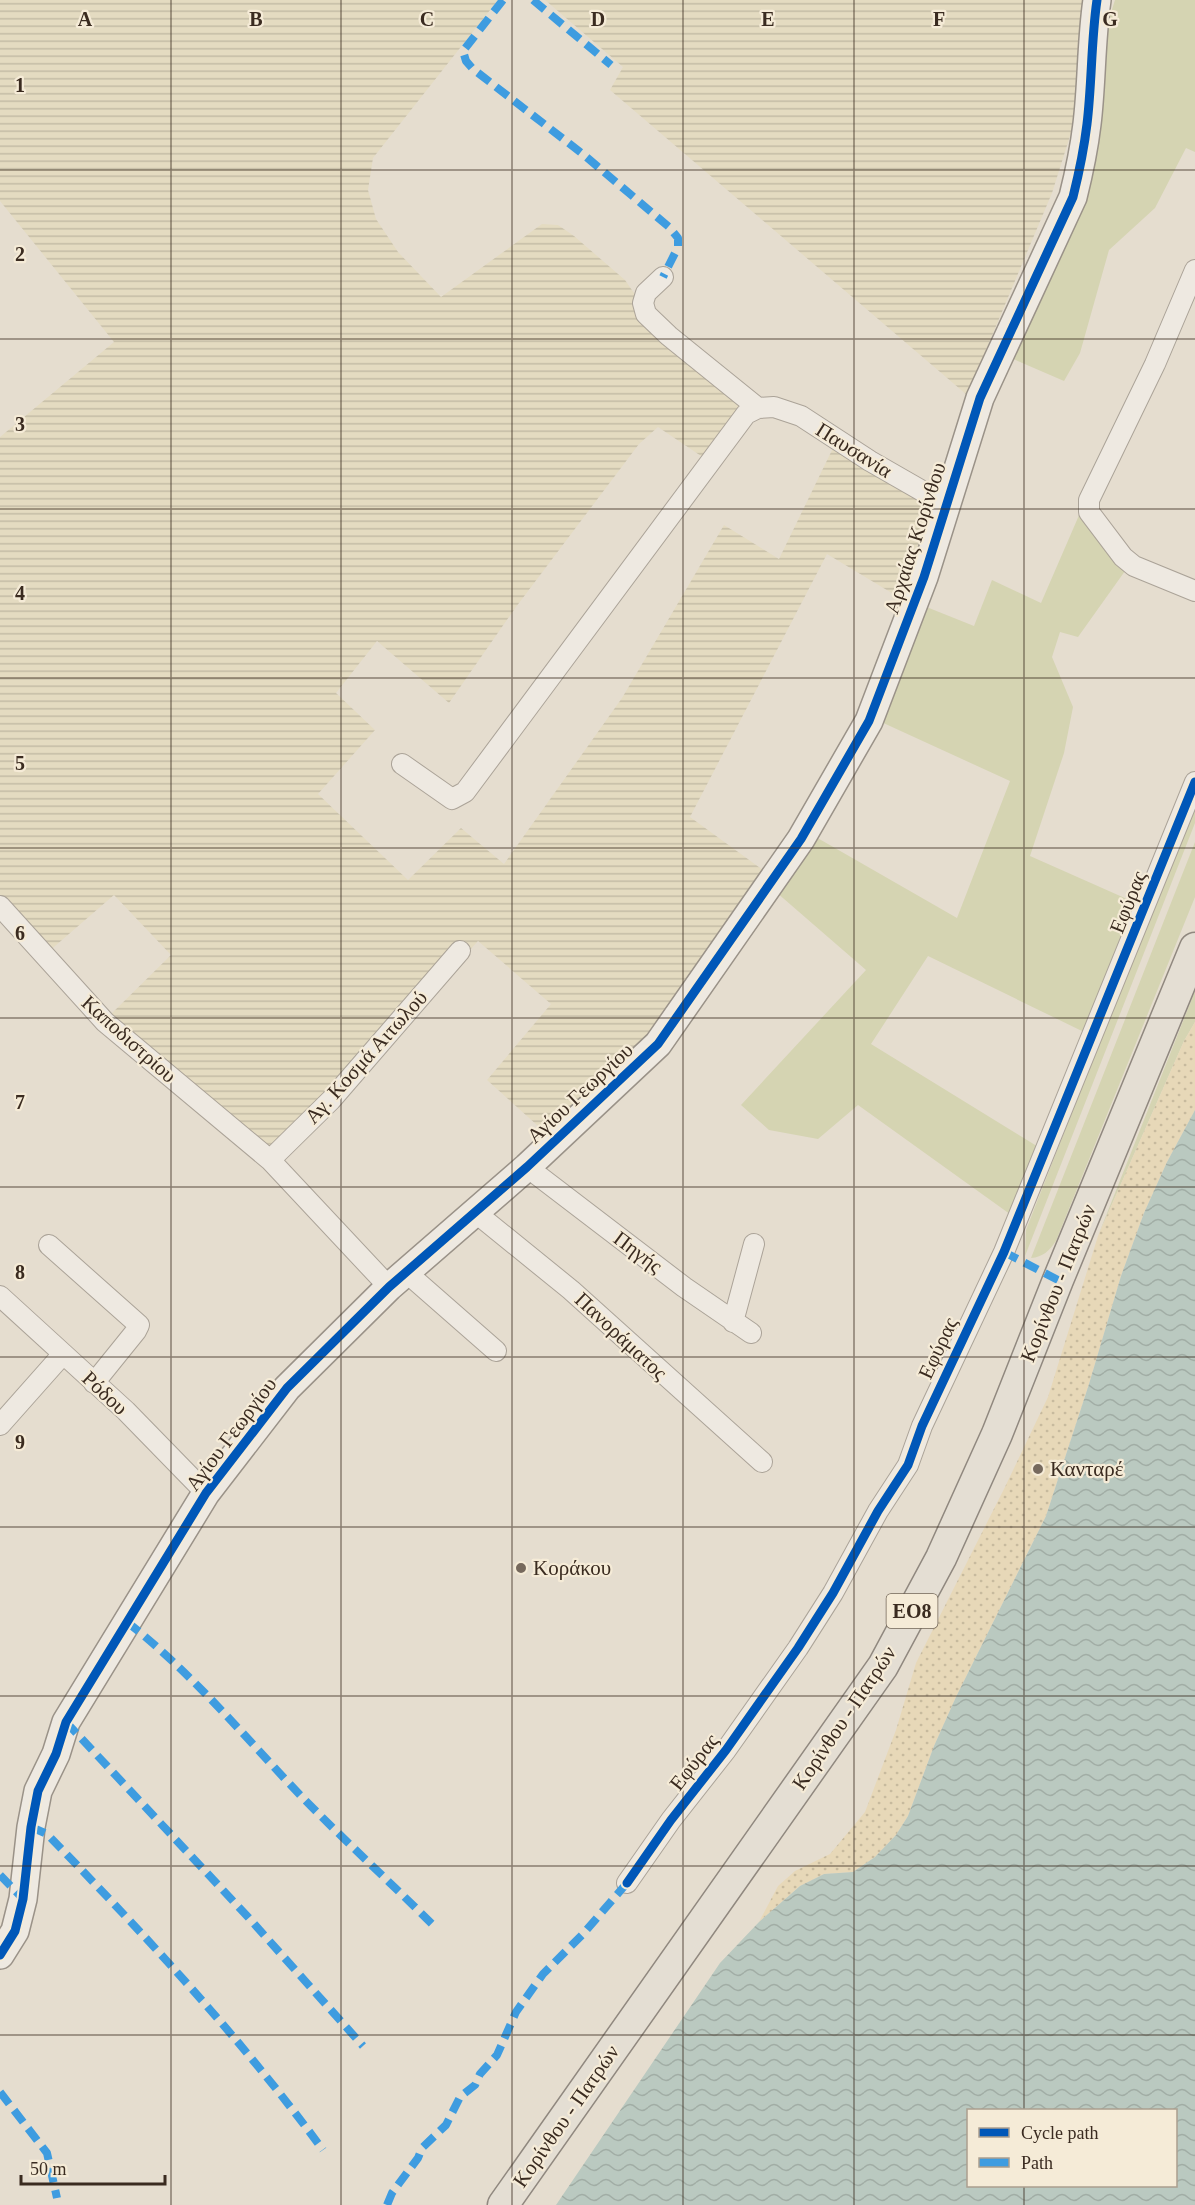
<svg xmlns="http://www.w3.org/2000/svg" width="1195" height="2205" font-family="'Times New Roman',serif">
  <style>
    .farmland { fill: url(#farmland-rules) }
    .grass { fill: #d5d4b2 }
    .sand { fill: url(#sand-dots) }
    .water { fill: url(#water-waves); fill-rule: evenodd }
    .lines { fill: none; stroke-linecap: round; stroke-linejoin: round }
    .street-casing { stroke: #aba398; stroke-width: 22 }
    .secondary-casing { stroke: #9a9288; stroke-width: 30 }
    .primary-casing { stroke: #90887f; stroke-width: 33 }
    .street { stroke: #eee9e1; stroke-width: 20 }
    .secondary { stroke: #eee9e1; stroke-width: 27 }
    .primary { stroke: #e4ded3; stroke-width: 30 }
    .quiet { stroke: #3e9ce0; stroke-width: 8; stroke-dasharray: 15 8; stroke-linecap: butt }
    .cycleway-casing { stroke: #f5ebd7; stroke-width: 13 }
    .cycleway { stroke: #0057b8; stroke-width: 9 }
    .grid { fill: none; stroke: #3a2b20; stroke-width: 1.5; stroke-opacity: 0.55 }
    .poi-dot { fill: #76695d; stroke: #f5ebd7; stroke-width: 2 }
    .labels { text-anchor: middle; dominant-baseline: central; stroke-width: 4.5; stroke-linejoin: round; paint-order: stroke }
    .shield { fill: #f5ebd7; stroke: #726557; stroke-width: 1.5 }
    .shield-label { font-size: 20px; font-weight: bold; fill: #3a2b20 }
    .street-label { font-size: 21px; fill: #3a2b20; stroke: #f5ebd7 }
    .poi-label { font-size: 21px; fill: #3a2b20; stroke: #f5ebd7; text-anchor: start }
    .grid-label { font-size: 20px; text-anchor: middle; font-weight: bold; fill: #3a2b20; stroke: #f5ebd7; stroke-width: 4.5; stroke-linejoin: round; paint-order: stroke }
  </style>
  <defs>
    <pattern id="farmland-rules" width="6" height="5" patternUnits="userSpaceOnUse" patternTransform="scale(1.5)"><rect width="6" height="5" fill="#e4dbc1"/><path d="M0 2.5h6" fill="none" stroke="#c4bca6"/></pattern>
    <pattern id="sand-dots" width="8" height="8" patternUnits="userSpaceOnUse" patternTransform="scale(1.5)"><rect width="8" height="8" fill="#e7d8b8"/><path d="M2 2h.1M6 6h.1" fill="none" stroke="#c7ba9e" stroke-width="1.8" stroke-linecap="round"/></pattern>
    <pattern id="water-waves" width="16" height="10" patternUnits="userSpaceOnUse" patternTransform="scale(1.5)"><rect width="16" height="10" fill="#bac9c0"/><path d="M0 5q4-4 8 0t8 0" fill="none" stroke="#a1ada5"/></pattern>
  </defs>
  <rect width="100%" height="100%" fill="#e5ddcf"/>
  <path class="farmland" d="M 0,0 L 498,0 L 373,158 L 368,190 L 376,219 L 398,252 L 441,297 L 542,224 L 558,225 L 574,236 L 625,280 L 636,296 L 744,403 L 704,458 L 658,427 L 639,444 L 516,607 L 449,703 L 377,641 L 336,693 L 375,730 L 318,794 L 408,880 L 461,828 L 504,864 L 622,698 L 724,525 L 779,559 L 834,446 L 936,505 L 905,601 L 827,554 L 690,817 L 767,873 L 644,1049 L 548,1135 L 487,1080 L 551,1004 L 478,941 L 284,1157 L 275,1160 L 107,1018 L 171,955 L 114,895 L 47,953 L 0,902 L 0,437 L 114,342 L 0,201 Z
    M 545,0 L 1086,0 L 1076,117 L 1052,193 L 967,395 L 610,90 L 623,67 Z"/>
  <path class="grass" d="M 1115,0 L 1195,0 L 1195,152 L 1186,148 L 1155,208 L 1109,250 L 1080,353 L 1064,381 L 1011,358 L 1078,213 L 1107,25 Z
    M 1080,513 L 1125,571 L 1078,637 L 1060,632 L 1052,657 L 1073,707 L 1064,753 L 1030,856 L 1136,903 L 1086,1033 L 928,956 L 871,1044 L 1040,1148 L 1014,1217 L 858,1105 L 818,1139 L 769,1130 L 741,1105 L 866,970 L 776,892 L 814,836 L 957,918 L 1010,781 L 879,721 L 924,606 L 974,626 L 992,580 L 1041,603 Z
    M 1195,798 L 1195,823 L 1025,1256 L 1026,1230 Z
    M 1195,842 L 1195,897 L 1056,1241 C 1049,1251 1043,1257 1031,1258 Z
    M 1195,991 L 1195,1022 L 1184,1041 L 1098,1236 Z"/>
  <path class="sand" d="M 1195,1022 L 1195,1110 L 1167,1162 L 1144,1213 L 1121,1276 L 1089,1384 L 1046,1516 L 956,1697 L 934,1746 L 908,1816 L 896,1835 L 875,1857 L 853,1872 L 824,1874 L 800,1886 L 759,1922 L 778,1886 L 795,1871 L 830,1854 L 865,1812 L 896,1730 L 916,1663 L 1005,1487 L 1048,1397 L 1098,1236 L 1184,1041 Z"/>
  <path class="water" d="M 1195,1110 L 1195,2205 L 556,2205 L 720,1963 L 759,1922 L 800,1886 L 824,1874 L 853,1872 L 875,1857 L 896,1835 L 908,1816 L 934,1746 L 956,1697 L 1046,1516 L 1089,1384 L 1121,1276 L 1144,1213 L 1167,1162 ZM 968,2110 L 1176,2110 L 1176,2186 L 968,2186 Z"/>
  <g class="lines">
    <g class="street-casing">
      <path id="street" d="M 1195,270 L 1155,364 L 1089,500 L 1089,512 L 1123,557 L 1134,566 L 1195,591
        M 663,277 L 646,293 L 643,303 L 646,314 L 669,336 L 758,408
        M 402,764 L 452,799 L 465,792 L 746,414 L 758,408 L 774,407 L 801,416 L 870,461 L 945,504
        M 0,906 L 105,1022 L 270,1160 L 389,1287
        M 270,1160 L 331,1100 L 460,951
        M 527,1167 L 684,1287 L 751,1333
        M 476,1213 L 571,1290 L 762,1462
        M 49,1245 L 139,1325 L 136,1331 L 94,1383
        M 407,1273 L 496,1351
        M 0,1296 L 126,1411 L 206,1493
        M 733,1322 L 754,1244
        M 0,1425 L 63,1354
        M 627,1883 L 671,1820 L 726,1750 L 798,1648 L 833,1593 L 878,1511 L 908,1465 L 922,1426 L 1004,1252 L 1195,782"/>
    </g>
    <g class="secondary-casing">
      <path id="secondary" d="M 0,1955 L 15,1931 L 23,1899 L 31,1827 L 38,1791 L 56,1754 L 66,1722 L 206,1493 L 287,1388 L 389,1287 L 527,1167 L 658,1044 L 801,839 L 869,721 L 924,577 L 980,398 L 1073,197 C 1079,173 1084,149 1087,124 C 1092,83 1091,41 1097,0"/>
    </g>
    <g class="primary-casing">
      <path id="primary" d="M 503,2205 L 883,1666 L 941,1558 L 997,1434 L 1058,1280 L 1195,948"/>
    </g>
    <use href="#street" class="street"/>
    <use href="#secondary" class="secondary"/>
    <use href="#primary" class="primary"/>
    <path class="quiet" d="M 503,0 L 463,51 L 466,61 L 473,69 L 584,155 L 669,227 L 678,238 L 678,247 L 663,277
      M 533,0 L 611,65
      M 1004,1252 L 1058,1280
      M 127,1622 C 192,1673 244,1736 301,1796 C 344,1840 390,1882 434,1926
      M 66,1722 L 248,1917 L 363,2046
      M 31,1827 L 47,1834 C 144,1934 240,2037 323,2150
      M 0,1875 L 23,1899
      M 0,2092 L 47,2153 L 57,2198
      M 387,2205 L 392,2193 L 418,2158 L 422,2148 L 446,2125 L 460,2097 L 475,2085 L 480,2074 L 497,2055 L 516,2012 L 543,1974 L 583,1934 L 627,1883"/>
    <g class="cycleway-casing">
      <path id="cycleway" d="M 627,1883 L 671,1820 L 726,1750 L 798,1648 L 833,1593 L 878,1511 L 908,1465 L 922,1426 L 1004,1252 L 1195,782
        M 0,1955 L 15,1931 L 23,1899 L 31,1827 L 38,1791 L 56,1754 L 66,1722 L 206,1493 L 287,1388 L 389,1287 L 527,1167 L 658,1044 L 801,839 L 869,721 L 924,577 L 980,398 L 1073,197 C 1079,173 1084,149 1087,124 C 1092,83 1091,41 1097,0"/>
    </g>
    <use href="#cycleway" class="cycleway"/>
  </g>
  <path class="grid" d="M 171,0 L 171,2205M 341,0 L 341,2205M 512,0 L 512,2205M 683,0 L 683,2205M 854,0 L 854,2205M 1024,0 L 1024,2110M 0,170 L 1195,170M 0,339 L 1195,339M 0,509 L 1195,509M 0,678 L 1195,678M 0,848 L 1195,848M 0,1018 L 1195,1018M 0,1187 L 1195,1187M 0,1357 L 1195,1357M 0,1527 L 1195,1527M 0,1696 L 1195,1696M 0,1866 L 1195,1866M 0,2035 L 1195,2035M 1024,2186 L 1024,2205"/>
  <g class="poi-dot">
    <circle cx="1038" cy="1469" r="6"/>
    <circle cx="521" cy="1568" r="6"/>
  </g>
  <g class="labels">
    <rect class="shield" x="886.5" y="1594" width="51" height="34" rx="4.5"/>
    <g class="shield-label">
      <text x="912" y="1611">ΕΟ8</text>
    </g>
    <g class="street-label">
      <text transform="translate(854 450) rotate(32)">Παυσανία</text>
      <text transform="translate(915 538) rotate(-72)">Αρχαίας Κορίνθου</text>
      <text transform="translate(1128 902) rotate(-68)">Εφύρας</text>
      <text transform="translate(129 1039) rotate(42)">Καποδιστρίου</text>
      <text transform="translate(366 1057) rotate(-48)">Αγ. Κοσμά Αιτωλού</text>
      <text transform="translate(580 1093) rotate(-43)">Αγίου Γεωργίου</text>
      <text transform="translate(638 1252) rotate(37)">Πηγής</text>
      <text transform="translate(1058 1283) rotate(-68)">Κορίνθου - Πατρών</text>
      <text transform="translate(621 1336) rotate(43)">Πανοράματος</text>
      <text transform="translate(938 1348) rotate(-65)">Εφύρας</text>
      <text transform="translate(105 1393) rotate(43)">Ρόδου</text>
      <text transform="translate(231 1434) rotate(-53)">Αγίου Γεωργίου</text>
      <text transform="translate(844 1718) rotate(-56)">Κορίνθου - Πατρών</text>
      <text transform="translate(694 1762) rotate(-52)">Εφύρας</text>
      <text transform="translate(566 2116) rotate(-55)">Κορίνθου - Πατρών</text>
    </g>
    <g class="poi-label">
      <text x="1050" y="1469">Κανταρέ</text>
      <text x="533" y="1568">Κοράκου</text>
    </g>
  </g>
  <g class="grid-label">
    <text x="85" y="26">A</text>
    <text x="256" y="26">B</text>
    <text x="427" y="26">C</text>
    <text x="598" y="26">D</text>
    <text x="768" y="26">E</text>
    <text x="939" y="26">F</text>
    <text x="1110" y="26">G</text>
    <text x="20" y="92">1</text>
    <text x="20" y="261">2</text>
    <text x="20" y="431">3</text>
    <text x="20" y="600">4</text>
    <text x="20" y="770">5</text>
    <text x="20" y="940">6</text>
    <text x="20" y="1109">7</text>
    <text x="20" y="1279">8</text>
    <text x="20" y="1449">9</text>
  </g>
  <rect x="967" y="2109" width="210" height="78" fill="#f5ebd7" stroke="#aa9e8e" stroke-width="1.5"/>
  <rect x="979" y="2128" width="30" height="9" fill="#0057b8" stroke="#aa9e8e" stroke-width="1.5"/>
  <text x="1021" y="2139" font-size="18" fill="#3a2b20">Cycle path</text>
  <rect x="979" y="2158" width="30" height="9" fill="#3e9ce0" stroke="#aa9e8e" stroke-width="1.5"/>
  <text x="1021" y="2169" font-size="18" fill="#3a2b20">Path</text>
  <path d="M21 2175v9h144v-9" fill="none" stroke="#3a2b20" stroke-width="3"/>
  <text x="30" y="2175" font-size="18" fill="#3a2b20" stroke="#f5ebd7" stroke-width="4.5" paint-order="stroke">50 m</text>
</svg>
